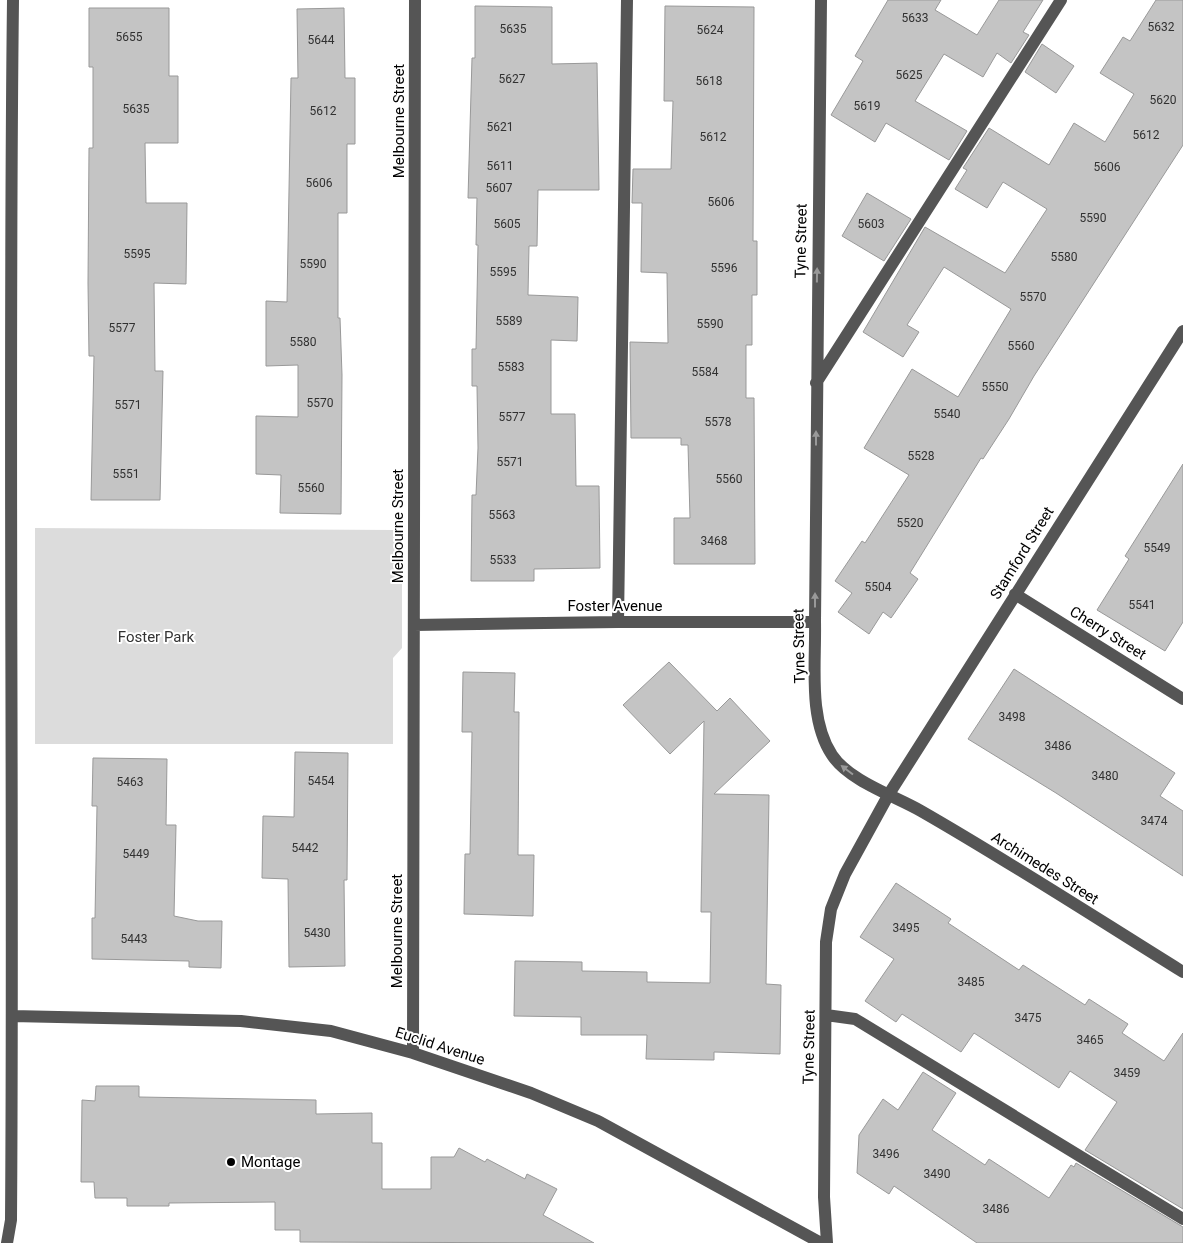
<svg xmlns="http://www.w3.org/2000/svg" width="1183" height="1243" font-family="Roboto,sans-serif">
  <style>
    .green { fill: #dcdcdc }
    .building { fill: #c4c4c4; stroke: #999 }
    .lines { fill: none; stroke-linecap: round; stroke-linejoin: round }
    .minor { stroke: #555; stroke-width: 12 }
    .oneway { fill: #999 }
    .poi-dot { fill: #000; stroke: #fff; stroke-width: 2 }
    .labels { text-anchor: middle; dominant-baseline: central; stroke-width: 4; stroke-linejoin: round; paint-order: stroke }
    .number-label { font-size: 12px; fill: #313131 }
    .street-label { font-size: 15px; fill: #000; stroke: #fff }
    .park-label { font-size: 15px; fill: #333; stroke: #fff }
    .poi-label { font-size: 15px; fill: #000; stroke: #fff; text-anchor: start }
  </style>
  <rect width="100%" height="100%" fill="#fff"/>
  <path class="green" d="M 35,528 L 395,530 L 395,574 L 402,584 L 402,648 L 393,658 L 393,744 L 35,744 Z"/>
  <path class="building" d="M 888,0 L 941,0 L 935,10 L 977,35 L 999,0 L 1043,0 L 1023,32 L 1029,35 L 1011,63 L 997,53 L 983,77 L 944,54 L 915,101 L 967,131 L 949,160 L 886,123 L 875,142 L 831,115 L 863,61 L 855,56 Z
    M 1156,0 L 1183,0 L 1183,145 L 1034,376 L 1009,419 L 983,459 L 981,458 L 910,573 L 918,579 L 891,618 L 883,612 L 869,634 L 838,612 L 852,593 L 835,581 L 862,541 L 865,543 L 909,475 L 864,448 L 912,369 L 958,397 L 1011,309 L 944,267 L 907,325 L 919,332 L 903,357 L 863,332 L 925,227 L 1005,273 L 1047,209 L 1003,182 L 987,208 L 955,189 L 967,170 L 963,168 L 989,128 L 1049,165 L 1074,123 L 1105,142 L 1134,94 L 1100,73 L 1123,37 L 1130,41 Z
    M 475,6 L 552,7 L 552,64 L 597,63 L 599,190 L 538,190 L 537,246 L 529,246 L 528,295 L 578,297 L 577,341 L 551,340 L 551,414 L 575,414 L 576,486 L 599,486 L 600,568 L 534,569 L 534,581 L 471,581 L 472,495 L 476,495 L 478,448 L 477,386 L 472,386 L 472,349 L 476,349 L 478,245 L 476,245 L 477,198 L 468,198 L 472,58 L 475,58 Z
    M 665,6 L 754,7 L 753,241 L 757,241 L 757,295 L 752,295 L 752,345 L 746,345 L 746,398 L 754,398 L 755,564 L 674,564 L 674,518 L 690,518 L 688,445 L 681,445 L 681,438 L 631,438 L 630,342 L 668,343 L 667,273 L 641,272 L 642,203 L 632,203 L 633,169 L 671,169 L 673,101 L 664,101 Z
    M 89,8 L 169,8 L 169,76 L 178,76 L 178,143 L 145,143 L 146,203 L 187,203 L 186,284 L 154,283 L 155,371 L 163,371 L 160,500 L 91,500 L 94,356 L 89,356 L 88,283 L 89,148 L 93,148 L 93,67 L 89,67 Z
    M 344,8 L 345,78 L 355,78 L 355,144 L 347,144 L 347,213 L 338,213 L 338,318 L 340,318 L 342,375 L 341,514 L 280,513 L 281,475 L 256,474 L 256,416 L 298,417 L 298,365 L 266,366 L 266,301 L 287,302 L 291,78 L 298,78 L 297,9 Z
    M 1042,44 L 1074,66 L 1056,93 L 1025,72 Z
    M 867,193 L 911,219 L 884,261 L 842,236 Z
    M 1183,464 L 1183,622 L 1165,651 L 1097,610 L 1129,559 L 1125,556 Z
    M 669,662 L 717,711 L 730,698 L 770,741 L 714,794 L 769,795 L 766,984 L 781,985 L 780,1054 L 714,1052 L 714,1060 L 646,1059 L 647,1035 L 581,1035 L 581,1017 L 514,1016 L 515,961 L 582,962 L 582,971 L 647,972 L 647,982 L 710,983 L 711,912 L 701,912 L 704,721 L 670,754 L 623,705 Z
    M 1014,669 L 1175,773 L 1160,796 L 1183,811 L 1183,876 L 1056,793 L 968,739 Z
    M 463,672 L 515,673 L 514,712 L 519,712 L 518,855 L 534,855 L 533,916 L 464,914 L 465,854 L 470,854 L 472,732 L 462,732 Z
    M 295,752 L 348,753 L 347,880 L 344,880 L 345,966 L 289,967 L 288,879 L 262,878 L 263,816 L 294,817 Z
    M 93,758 L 167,759 L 166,825 L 176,825 L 174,916 L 198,921 L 222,921 L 221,968 L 189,967 L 189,961 L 92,959 L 92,918 L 95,918 L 97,806 L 92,806 Z
    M 896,883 L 951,919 L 948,923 L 1019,970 L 1023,965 L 1085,1005 L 1089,999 L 1128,1024 L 1122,1033 L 1164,1061 L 1183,1033 L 1183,1209 L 1085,1150 L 1117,1102 L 1070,1071 L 1059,1088 L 974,1033 L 961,1052 L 902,1014 L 896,1022 L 865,1001 L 894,959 L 860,937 Z
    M 923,1072 L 956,1093 L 932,1130 L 985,1165 L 989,1159 L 1049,1198 L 1071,1165 L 1074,1167 L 1076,1163 L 1183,1227 L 1183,1243 L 977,1243 L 894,1186 L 889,1194 L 857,1173 L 859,1135 L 883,1099 L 898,1110 Z
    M 96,1086 L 139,1086 L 139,1097 L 316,1100 L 316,1114 L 372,1113 L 372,1143 L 382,1143 L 382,1189 L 431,1189 L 431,1157 L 454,1157 L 459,1148 L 485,1162 L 487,1159 L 525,1179 L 527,1174 L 557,1189 L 543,1215 L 594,1243 L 300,1242 L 300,1230 L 275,1230 L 275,1202 L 169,1203 L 169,1206 L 127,1206 L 127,1198 L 95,1198 L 94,1182 L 81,1182 L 82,1100 L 95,1101 Z"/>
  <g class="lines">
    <path class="minor" d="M 821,0 L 815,622 C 816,664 808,719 832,755 C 849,781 895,796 921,811 C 1010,862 1096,918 1183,972
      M 816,383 L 1061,0
      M 1015,594 L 1183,699
      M 618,622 L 627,0
      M 414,625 L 618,622 L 815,622
      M 826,1015 L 855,1019 L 1183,1219
      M 12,1016 L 241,1021 L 331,1031 L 413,1053 L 531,1093 L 598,1121 L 821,1243
      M 413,1053 L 415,0
      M 7,1243 L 11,1220 C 14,813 8,407 13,0
      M 827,1243 L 824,1197 L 826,942 L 831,909 L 845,874 L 889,794 L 1183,331"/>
  </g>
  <defs><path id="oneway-solid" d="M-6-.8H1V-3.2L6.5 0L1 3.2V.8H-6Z" transform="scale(1.25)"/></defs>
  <g class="oneway">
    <use href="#oneway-solid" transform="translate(817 275) rotate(-89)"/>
    <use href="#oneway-solid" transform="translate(816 438) rotate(-90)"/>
    <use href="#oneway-solid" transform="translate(815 600) rotate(-90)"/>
    <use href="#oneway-solid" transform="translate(847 770) rotate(-143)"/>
  </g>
  <circle class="poi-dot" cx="231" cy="1162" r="5"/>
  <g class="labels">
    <g class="number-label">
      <text x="915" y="18">5633</text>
      <text x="1161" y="27">5632</text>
      <text x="513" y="29">5635</text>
      <text x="710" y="30">5624</text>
      <text x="129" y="37">5655</text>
      <text x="321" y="40">5644</text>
      <text x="909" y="75">5625</text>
      <text x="512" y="79">5627</text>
      <text x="709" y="81">5618</text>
      <text x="1163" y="100">5620</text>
      <text x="867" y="106">5619</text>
      <text x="136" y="109">5635</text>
      <text x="323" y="111">5612</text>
      <text x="500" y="127">5621</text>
      <text x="1146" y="135">5612</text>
      <text x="713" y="137">5612</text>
      <text x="500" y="166">5611</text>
      <text x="1107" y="167">5606</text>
      <text x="319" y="183">5606</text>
      <text x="499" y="188">5607</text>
      <text x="721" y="202">5606</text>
      <text x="1093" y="218">5590</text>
      <text x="507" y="224">5605</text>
      <text x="871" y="224">5603</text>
      <text x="137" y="254">5595</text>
      <text x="1064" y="257">5580</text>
      <text x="313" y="264">5590</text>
      <text x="724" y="268">5596</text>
      <text x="503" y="272">5595</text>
      <text x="1033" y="297">5570</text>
      <text x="509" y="321">5589</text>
      <text x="710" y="324">5590</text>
      <text x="122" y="328">5577</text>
      <text x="303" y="342">5580</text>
      <text x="1021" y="346">5560</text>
      <text x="511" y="367">5583</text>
      <text x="705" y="372">5584</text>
      <text x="995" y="387">5550</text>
      <text x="320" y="403">5570</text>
      <text x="128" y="405">5571</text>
      <text x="947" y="414">5540</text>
      <text x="512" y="417">5577</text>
      <text x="718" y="422">5578</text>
      <text x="921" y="456">5528</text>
      <text x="510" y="462">5571</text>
      <text x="126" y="474">5551</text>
      <text x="729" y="479">5560</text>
      <text x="311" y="488">5560</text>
      <text x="502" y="515">5563</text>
      <text x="910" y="523">5520</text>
      <text x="714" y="541">3468</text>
      <text x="1157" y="548">5549</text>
      <text x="503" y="560">5533</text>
      <text x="878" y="587">5504</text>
      <text x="1142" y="605">5541</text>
      <text x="1012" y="717">3498</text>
      <text x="1058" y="746">3486</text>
      <text x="1105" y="776">3480</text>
      <text x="321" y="781">5454</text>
      <text x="130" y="782">5463</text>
      <text x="1154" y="821">3474</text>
      <text x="305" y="848">5442</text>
      <text x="136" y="854">5449</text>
      <text x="906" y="928">3495</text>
      <text x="317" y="933">5430</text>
      <text x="134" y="939">5443</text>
      <text x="971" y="982">3485</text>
      <text x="1028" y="1018">3475</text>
      <text x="1090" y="1040">3465</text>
      <text x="1127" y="1073">3459</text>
      <text x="886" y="1154">3496</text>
      <text x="937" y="1174">3490</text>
      <text x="996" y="1209">3486</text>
    </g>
    <g class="street-label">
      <text transform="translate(399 121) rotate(-90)">Melbourne Street</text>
      <text transform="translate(801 241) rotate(-89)">Tyne Street</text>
      <text transform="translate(398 526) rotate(-90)">Melbourne Street</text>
      <text transform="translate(1022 553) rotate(-58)">Stamford Street</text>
      <text x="615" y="606">Foster Avenue</text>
      <text transform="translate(1108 633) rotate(32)">Cherry Street</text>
      <text transform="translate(799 646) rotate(-91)">Tyne Street</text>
      <text transform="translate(1045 868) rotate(32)">Archimedes Street</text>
      <text transform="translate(397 931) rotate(-90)">Melbourne Street</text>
      <text transform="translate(440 1046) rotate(18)">Euclid Avenue</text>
      <text transform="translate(809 1047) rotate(-89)">Tyne Street</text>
    </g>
    <g class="park-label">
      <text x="156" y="637">Foster Park</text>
    </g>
    <g class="poi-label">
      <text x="241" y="1162">Montage</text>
    </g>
  </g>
</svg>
